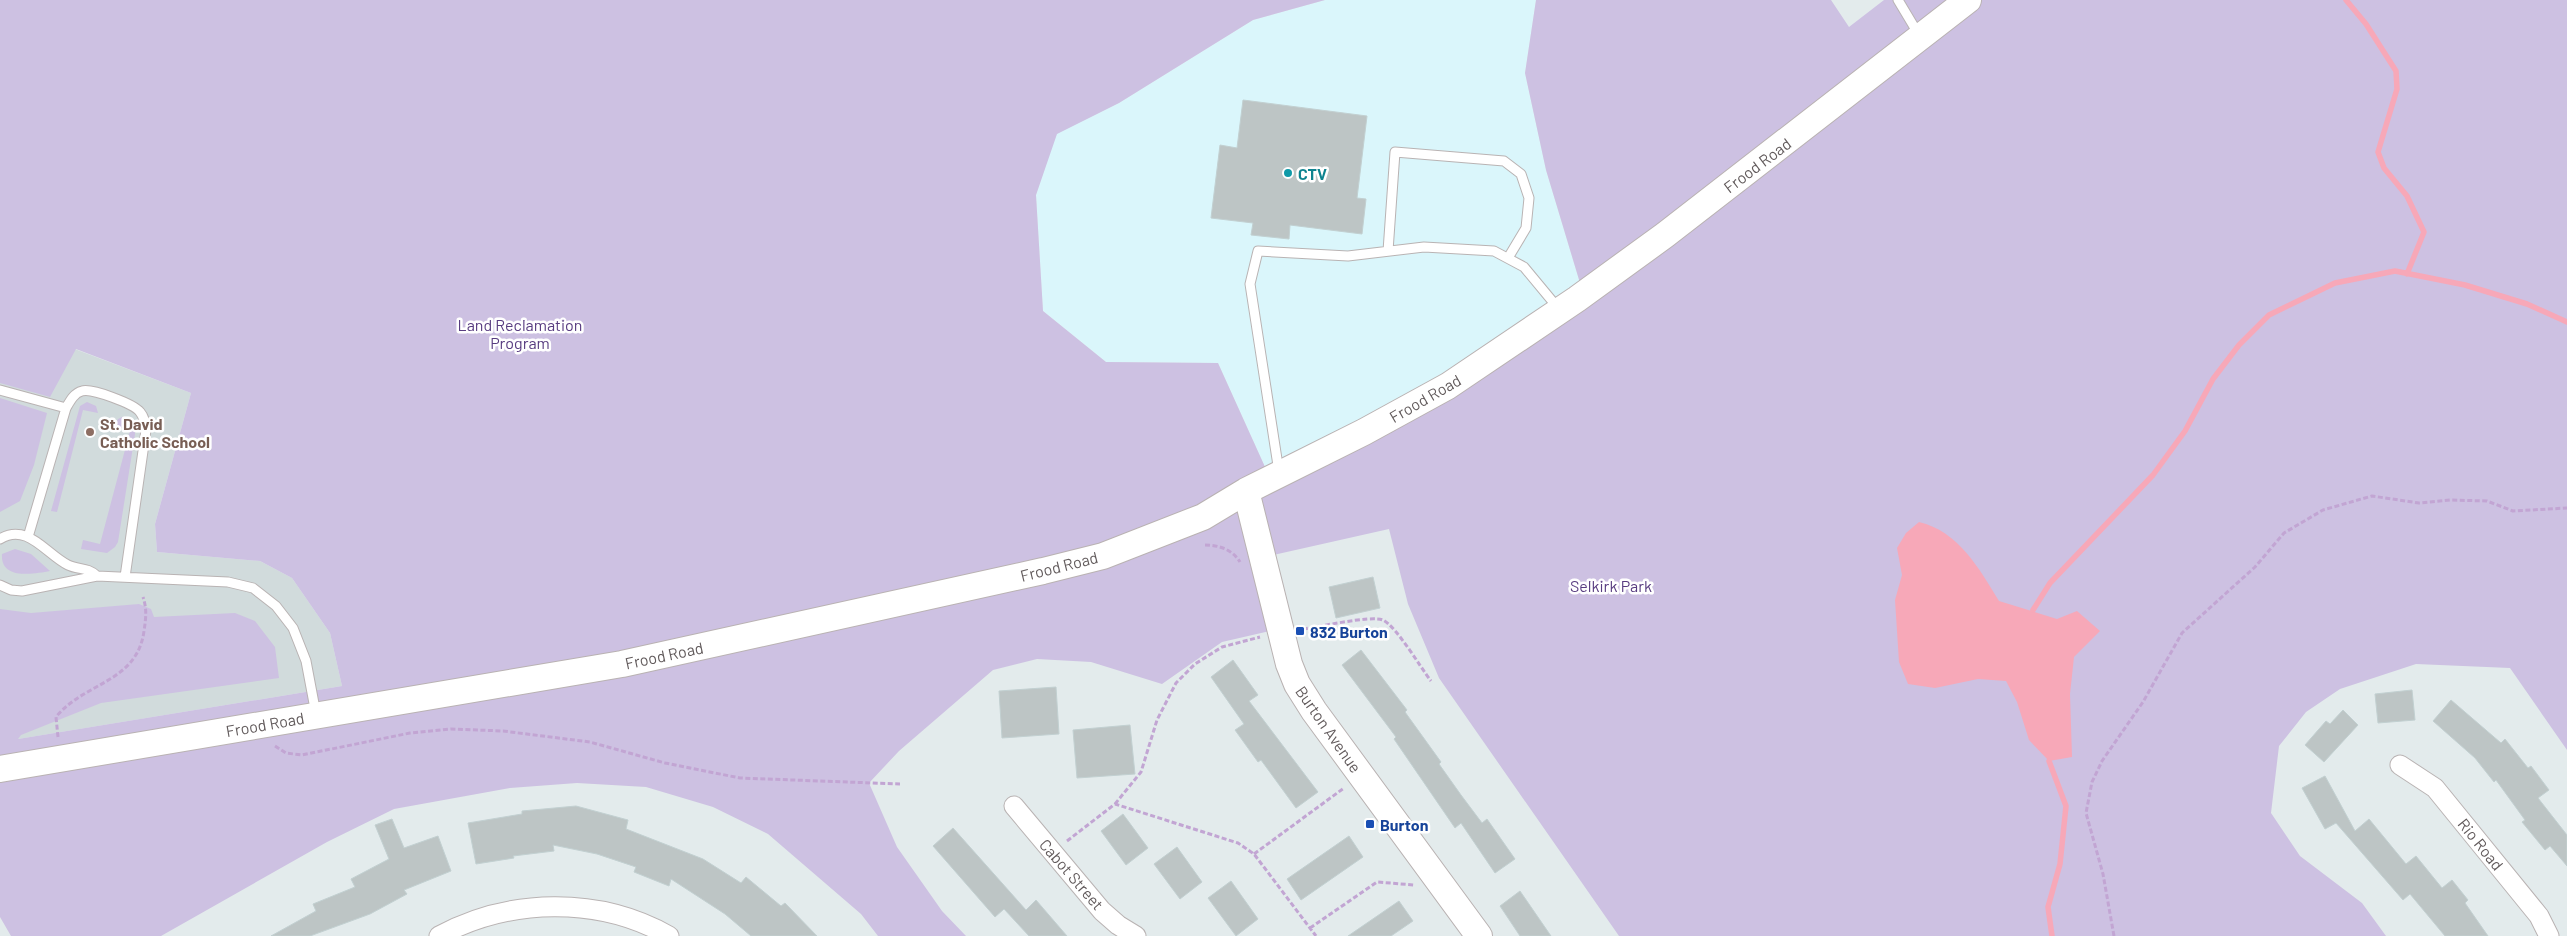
<svg xmlns="http://www.w3.org/2000/svg" width="2567" height="936" font-family="Barlow,sans-serif">
  <style>
    .commercial { fill: #daf6fb }
    .education { fill: #d1dbdc }
    .green { fill: #cdc1e2 }
    .water { fill: #f7a8b8 }
    .lines { fill: none; stroke-linecap: round; stroke-linejoin: round }
    .stream { stroke: #f7a8b8; stroke-width: 5.5 }
    .building { fill: #bdc5c5; stroke: #c2d0d1 }
    .lane-casing { stroke: #b9b3b3; stroke-width: 11 }
    .street-casing { stroke: #b9b3b3; stroke-width: 21 }
    .secondary-casing { stroke: #b9b2b2; stroke-width: 28 }
    .path { stroke: #c2a5d3; stroke-width: 3; stroke-dasharray: 5 2.5; stroke-linecap: butt }
    .lane { stroke: #fff; stroke-width: 9 }
    .street { stroke: #fff; stroke-width: 19 }
    .secondary { stroke: #fff; stroke-width: 26 }
    .culture-dot { fill: #0f9aa8; stroke: #fff; stroke-width: 2 }
    .education-dot { fill: #8d6e63; stroke: #fff; stroke-width: 2 }
    .transit-dot { fill: #1a4fb4; stroke: #fff; stroke-width: 2 }
    .labels { text-anchor: middle; dominant-baseline: central; stroke-width: 5; stroke-linejoin: round; paint-order: stroke }
    .street-label { font-size: 16px; fill: #625b5c; stroke: #fff }
    .culture-label { font-size: 16px; font-weight: bold; fill: #0d838f; stroke: #fff; text-anchor: start }
    .park-label { font-size: 16px; fill: #583c80; stroke: #fff }
    .education-label { font-size: 16px; font-weight: bold; fill: #785e54; stroke: #fff; text-anchor: start }
    .transit-label { font-size: 16px; font-weight: bold; fill: #164399; stroke: #fff; text-anchor: start }
  </style>
  <rect width="100%" height="100%" fill="#e3ebec"/>
  <path class="commercial" d="M 1325,0 L 1536,0 L 1525,73 L 1546,170 L 1583,293 L 1270,478 L 1218,363 L 1106,362 L 1043,311 L 1036,195 L 1056,134 L 1119,103 L 1253,20 Z"/>
  <path class="education" d="M 0,192 L 27,331 L 191,393 L 155,524 L 157,552 L 260,561 L 292,578 L 330,633 L 342,686 L 0,742 Z"/>
  <path class="green" d="M 0,0 L 1325,0 L 1253,20 L 1119,103 L 1057,134 L 1036,195 L 1043,311 L 1106,362 L 1218,363 L 1270,478 L 1583,293 L 1546,170 L 1525,73 L 1536,0 L 1831,0 L 1849,27 L 1884,0 L 2567,0 L 2567,750 L 2510,668 L 2416,664 L 2340,689 L 2306,712 L 2279,746 L 2271,813 L 2300,856 L 2362,903 L 2386,936 L 1619,936 L 1439,678 L 1408,604 L 1389,529 L 1260,558 L 1278,629 L 1222,642 L 1162,684 L 1091,662 L 1037,659 L 993,670 L 899,751 L 869,783 L 897,847 L 942,911 L 966,936 L 878,936 L 861,914 L 768,834 L 713,807 L 646,787 L 577,783 L 510,788 L 394,809 L 327,842 L 161,936 L 11,936 L 0,917 L 0,609 L 31,613 L 139,604 L 151,609 L 154,617 L 235,613 L 255,621 L 275,647 L 279,678 L 101,703 L 21,735 L 18,739 L 342,686 L 330,633 L 292,578 L 260,561 L 157,552 L 155,524 L 191,393 L 76,349 L 50,397 L 0,383 Z
    M 0,398 L 47,413 L 34,465 L 20,501 L 0,512 Z
    M 87,402 L 96,406 L 98,413 L 83,410 L 57,512 L 51,511 L 80,406 Z
    M 122,417 L 130,419 L 135,428 L 135,434 L 118,542 L 115,547 L 107,553 L 81,549 L 83,540 L 100,544 L 130,431 L 114,426 L 118,419 Z
    M 15,549 L 31,554 L 50,571 C 34,574 0,580 2,554 Z"/>
  <path class="water" d="M 1919,522 C 1958,531 1979,568 1999,601 L 2057,619 L 2077,611 L 2100,631 L 2074,657 L 2070,694 L 2072,757 L 2049,761 L 2029,740 L 2017,702 L 2006,681 L 1978,679 L 1935,688 L 1908,684 L 1899,662 L 1895,600 L 1902,575 L 1897,548 L 1906,533 Z"/>
  <g class="lines">
    <path class="stream" d="M 2346,0 L 2366,24 L 2396,71 L 2397,89 L 2378,152 L 2384,168 L 2407,196 L 2424,232 L 2407,274
      M 2033,610 L 2050,583 L 2153,475 L 2185,431 L 2213,379 L 2239,345 L 2269,315 L 2335,283 L 2395,271 L 2465,285 L 2527,304 L 2567,322
      M 2049,761 L 2066,806 L 2060,864 L 2048,907 L 2052,936"/>
  </g>
  <path class="building" d="M 1243,100 L 1367,116 L 1357,198 L 1366,199 L 1362,234 L 1290,225 L 1289,239 L 1251,235 L 1253,223 L 1211,218 L 1220,145 L 1237,148 Z
    M 1373,577 L 1380,608 L 1336,618 L 1329,587 Z
    M 1361,650 L 1407,710 L 1405,712 L 1441,762 L 1439,764 L 1461,795 L 1482,823 L 1487,819 L 1515,859 L 1495,873 L 1461,823 L 1455,828 L 1394,739 L 1396,737 L 1342,665 Z
    M 1233,660 L 1258,695 L 1249,701 L 1318,792 L 1296,808 L 1261,760 L 1258,762 L 1235,730 L 1244,724 L 1211,677 Z
    M 1056,687 L 1059,734 L 1002,738 L 999,691 Z
    M 2412,690 L 2415,720 L 2378,723 L 2375,694 Z
    M 2451,700 L 2501,743 L 2505,739 L 2528,768 L 2531,766 L 2549,790 L 2538,798 L 2567,835 L 2567,866 L 2550,846 L 2545,850 L 2522,822 L 2525,820 L 2496,780 L 2494,782 L 2475,758 L 2433,721 Z
    M 2343,710 L 2358,725 L 2324,762 L 2305,745 L 2326,721 L 2330,724 Z
    M 1130,725 L 1135,774 L 1077,778 L 1073,730 Z
    M 2325,776 L 2355,831 L 2369,819 L 2406,864 L 2416,856 L 2442,888 L 2452,880 L 2468,900 L 2465,903 L 2488,936 L 2445,936 L 2410,894 L 2403,900 L 2336,823 L 2325,829 L 2302,788 Z
    M 576,806 L 628,820 L 626,829 L 703,859 L 741,883 L 746,877 L 781,906 L 785,903 L 817,936 L 751,936 L 725,914 L 671,879 L 669,886 L 634,872 L 636,867 L 597,854 L 553,845 L 554,851 L 513,856 L 514,858 L 476,864 L 468,823 L 522,814 L 522,811 Z
    M 1123,814 L 1148,848 L 1126,865 L 1101,831 Z
    M 392,819 L 404,848 L 438,836 L 451,871 L 404,890 L 407,894 L 370,914 L 310,936 L 271,936 L 316,911 L 313,904 L 355,887 L 351,879 L 389,859 L 375,825 Z
    M 953,828 L 1026,910 L 1036,900 L 1067,936 L 1029,936 L 1004,909 L 995,917 L 933,846 Z
    M 1349,836 L 1363,857 L 1301,900 L 1287,879 Z
    M 1177,847 L 1202,882 L 1180,899 L 1154,864 Z
    M 1231,881 L 1258,919 L 1236,936 L 1208,898 Z
    M 1520,891 L 1551,936 L 1520,936 L 1500,906 Z
    M 1399,901 L 1413,921 L 1391,936 L 1348,936 Z"/>
  <g class="lines">
    <g class="lane-casing">
      <path id="lane" d="M 1898,0 L 1919,35
        M 1388,251 L 1395,152 L 1504,161 L 1521,174 L 1529,198 L 1526,228 L 1508,258
        M 0,390 L 66,408
        M 1279,472 L 1250,284 L 1258,251 L 1348,256 L 1424,247 L 1494,251 L 1524,267 L 1558,308
        M 28,537 L 66,408 C 70,401 74,393 82,391 C 92,388 134,404 140,412 C 145,418 145,423 146,430 L 125,577
        M 0,539 C 27,522 46,554 68,565 C 78,570 88,567 97,576
        M 0,585 L 11,590 L 22,591 L 97,576 L 228,582 L 253,588 L 276,606 L 293,628 L 306,661 L 316,714"/>
    </g>
    <g class="street-casing">
      <path id="street" d="M 2400,765 L 2435,788 L 2539,916 L 2549,936
        M 1014,806 L 1102,911 L 1118,925 L 1136,936
        M 439,936 C 509,898 599,896 669,936"/>
    </g>
    <g class="secondary-casing">
      <path id="secondary" d="M 1246,491 L 1289,664 L 1297,684 L 1314,711 L 1479,936
        M 0,769 L 622,664 L 1043,571 L 1103,556 L 1203,517 L 1246,491 L 1364,432 L 1448,386 L 1577,299 L 1665,235 L 1968,0"/>
    </g>
    <path class="path" d="M 1205,545 C 1218,545 1232,549 1240,562
      M 1303,629 C 1319,627 1371,615 1383,620 C 1396,626 1421,668 1431,681
      M 58,737 L 56,717 C 84,682 137,683 144,631 C 146,618 147,609 143,597
      M 275,746 L 286,753 L 302,755 L 410,733 L 451,729 L 503,731 L 590,742 L 665,763 L 740,778 L 900,784
      M 1115,804 L 1141,772 L 1157,720 L 1176,683 L 1195,664 L 1222,647 L 1260,637
      M 1067,841 L 1115,804 L 1238,843 L 1254,854 L 1316,936
      M 1254,854 L 1344,788
      M 1310,928 L 1377,882 L 1414,885
      M 2114,936 L 2103,874 L 2086,813 L 2092,782 L 2102,761 L 2143,702 L 2182,633 L 2255,567 L 2284,533 L 2323,510 L 2372,496 L 2419,503 L 2450,500 L 2487,501 L 2513,511 L 2567,508"/>
    <use href="#lane" class="lane"/>
    <use href="#street" class="street"/>
    <use href="#secondary" class="secondary"/>
  </g>
  <circle class="culture-dot" cx="1288" cy="173" r="5"/>
  <circle class="education-dot" cx="90" cy="432" r="5"/>
  <g class="transit-dot">
    <rect x="1295" y="626" width="10" height="10" rx="2.5"/>
    <rect x="1365" y="819" width="10" height="10" rx="2.5"/>
  </g>
  <g class="labels">
    <g class="street-label">
      <text transform="translate(1757 165) rotate(-37)">Frood Road</text>
      <text transform="translate(1425 398) rotate(-30)">Frood Road</text>
      <text transform="translate(1059 566) rotate(-14)">Frood Road</text>
      <text transform="translate(664 655) rotate(-12)">Frood Road</text>
      <text transform="translate(265 724) rotate(-10)">Frood Road</text>
      <text transform="translate(1329 729) rotate(55)">Burton Avenue</text>
      <text transform="translate(2481 844) rotate(51)">Rio Road</text>
      <text transform="translate(1072 874) rotate(49)">Cabot Street</text>
    </g>
    <g class="culture-label">
      <text x="1298" y="173">CTV</text>
    </g>
    <g class="park-label">
      <text x="520" y="324">Land Reclamation<tspan x="520" dy="18">Program</tspan></text>
      <text x="1611" y="585">Selkirk Park</text>
    </g>
    <g class="education-label">
      <text x="100" y="423">St. David<tspan x="100" dy="18">Catholic School</tspan></text>
    </g>
    <g class="transit-label">
      <text x="1310" y="631">832 Burton</text>
      <text x="1380" y="824">Burton</text>
    </g>
  </g>
</svg>
